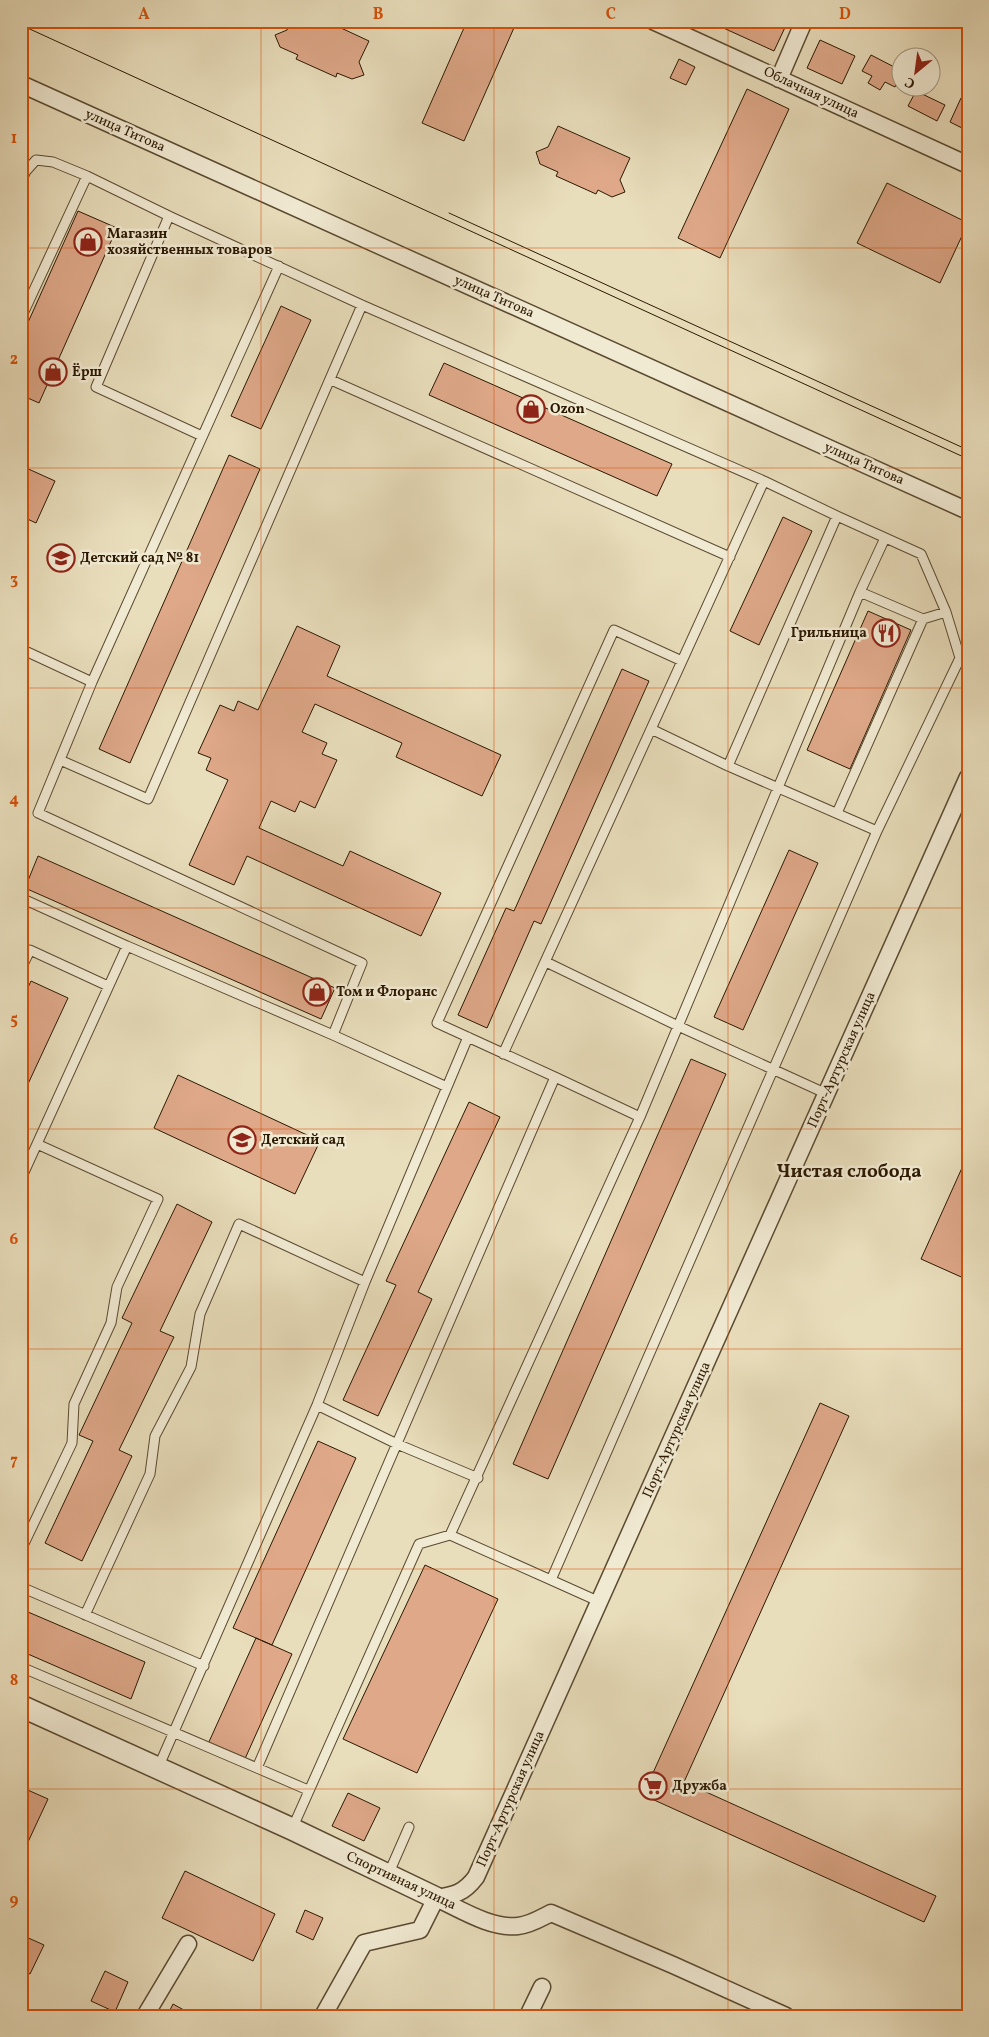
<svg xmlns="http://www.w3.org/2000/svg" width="989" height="2037" font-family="Vollkorn,serif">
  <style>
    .building { fill: #dea889; stroke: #2b1801 }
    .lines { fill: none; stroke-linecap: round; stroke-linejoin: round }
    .service-casing { stroke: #5a4a30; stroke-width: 11 }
    .minor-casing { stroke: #5a4a30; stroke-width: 19 }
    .tertiary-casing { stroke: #5a4a30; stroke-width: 24 }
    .service { stroke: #f1ead3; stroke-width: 9 }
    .minor { stroke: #f1ead3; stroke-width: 16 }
    .tertiary { stroke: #f1ead3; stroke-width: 21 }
    .tram { stroke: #2b1801; stroke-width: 1 }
    .grid { fill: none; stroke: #d5520b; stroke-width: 1; stroke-opacity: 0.55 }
    .labels { text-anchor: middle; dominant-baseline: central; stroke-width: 5; stroke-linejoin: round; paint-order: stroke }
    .street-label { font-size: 14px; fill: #2b1801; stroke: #f1ead3 }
    .poi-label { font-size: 14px; font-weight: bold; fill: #2b1801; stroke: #f1ead3; text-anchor: start }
    .district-label { font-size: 19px; font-weight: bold; fill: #2b1801; stroke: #f1ead3 }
    .neatline { fill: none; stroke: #d5520b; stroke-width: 2 }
    .grid-label { font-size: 16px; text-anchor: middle; font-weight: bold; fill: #d5520b }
  </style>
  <rect width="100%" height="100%" fill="#e9debc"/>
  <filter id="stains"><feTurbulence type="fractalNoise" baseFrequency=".004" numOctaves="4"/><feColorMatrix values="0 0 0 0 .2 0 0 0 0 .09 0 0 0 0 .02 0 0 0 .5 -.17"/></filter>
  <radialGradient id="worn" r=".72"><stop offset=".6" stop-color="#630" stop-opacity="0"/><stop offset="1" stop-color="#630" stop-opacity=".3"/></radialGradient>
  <path class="building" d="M 291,21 L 326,21 L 369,41 L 359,62 L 364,75 L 352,79 L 337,73 L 336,77 L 296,59 L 298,55 L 280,47 L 275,35 L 287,30 Z
    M 467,21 L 517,21 L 464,141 L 422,123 Z
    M 708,21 L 788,21 L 774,51 Z
    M 820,40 L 855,56 L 842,84 L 807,68 Z
    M 871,55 L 902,71 L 895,87 L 885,82 L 880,90 L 868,83 L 872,76 L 862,71 Z
    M 679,59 L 695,67 L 686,85 L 670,78 Z
    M 747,89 L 789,109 L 720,258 L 678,238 Z
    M 916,91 L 945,105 L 937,121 L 908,106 Z
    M 961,98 L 968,100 L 968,131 L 950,122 Z
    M 558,126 L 630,158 L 620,180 L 625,192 L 612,197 L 598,190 L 596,194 L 556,176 L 558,172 L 540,164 L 536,152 L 548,147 Z
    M 887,183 L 968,223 L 940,283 L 857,243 Z
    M 78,211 L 117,228 L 39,403 L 21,395 L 21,338 Z
    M 281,306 L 311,320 L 261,429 L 231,416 Z
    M 444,363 L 672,464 L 657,496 L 429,395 Z
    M 229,455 L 260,469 L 130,763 L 99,749 Z
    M 24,467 L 55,481 L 36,523 L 21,516 L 23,504 L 21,503 L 21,473 Z
    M 783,517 L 812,531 L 759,645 L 730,631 Z
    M 868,611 L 911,630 L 850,769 L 807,750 Z
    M 297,626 L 340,646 L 327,676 L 501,755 L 482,796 L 396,757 L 402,743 L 315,704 L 302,732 L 327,743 L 322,754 L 337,760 L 315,808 L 300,801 L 295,812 L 271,801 L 259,828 L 343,866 L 350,851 L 441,893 L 421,936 L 247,856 L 234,885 L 189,865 L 228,780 L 206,770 L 211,758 L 198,753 L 220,705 L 234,711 L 238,701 L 258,710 Z
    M 622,669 L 649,681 L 541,924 L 534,921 L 487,1028 L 458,1015 L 506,908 L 514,911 Z
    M 789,850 L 818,863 L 743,1030 L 714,1017 Z
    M 38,856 L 335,988 L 321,1019 L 25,888 Z
    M 31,981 L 68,998 L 21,1099 L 21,1002 Z
    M 691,1059 L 726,1074 L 548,1479 L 513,1464 Z
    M 178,1075 L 320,1141 L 295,1194 L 154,1128 Z
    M 469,1102 L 500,1117 L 418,1292 L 432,1299 L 378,1416 L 343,1400 L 396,1285 L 386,1281 Z
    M 966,1159 L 968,1160 L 968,1280 L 921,1259 Z
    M 177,1204 L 212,1222 L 160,1331 L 174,1337 L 119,1450 L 132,1456 L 82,1561 L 45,1543 L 93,1441 L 79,1435 L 132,1323 L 122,1318 Z
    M 820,1403 L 849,1416 L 684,1782 L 936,1896 L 924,1922 L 643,1795 Z
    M 318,1441 L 356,1458 L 272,1645 L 233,1628 Z
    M 425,1565 L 498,1599 L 417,1773 L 343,1739 Z
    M 21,1609 L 145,1662 L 131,1699 L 21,1651 Z
    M 256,1638 L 292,1654 L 244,1761 L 208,1744 Z
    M 21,1787 L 48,1799 L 21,1857 Z
    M 348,1793 L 380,1808 L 364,1841 L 332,1826 Z
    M 185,1871 L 275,1914 L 253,1961 L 162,1918 Z
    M 305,1910 L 323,1918 L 313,1940 L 296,1932 Z
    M 24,1936 L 44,1945 L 30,1974 L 21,1969 L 21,1942 Z
    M 105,1971 L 128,1982 L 115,2012 L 91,2001 Z
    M 173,2004 L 191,2014 L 190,2016 L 167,2016 Z"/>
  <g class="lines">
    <g class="service-casing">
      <path id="service" d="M 21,181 L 26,171 L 36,160 L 53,162 L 87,176
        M 279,266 L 92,682 L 38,813 L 362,963 L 333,1035
        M 21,318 L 87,176 L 169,216
        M 331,380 L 730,557
        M 202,436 L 96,387 L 169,216 L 362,305 L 764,481 L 837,516 L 728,766 L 651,729
        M 837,516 L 921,554 L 946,612 L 960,658 L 877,831
        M 860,592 L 923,619 L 946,612
        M 21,649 L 92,682
        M 60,760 L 148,799 L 362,305
        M 837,813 L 923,619
        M 21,898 L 127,946
        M 546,962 L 678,1026 L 827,1094
        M 21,969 L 30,950 L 108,986
        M 503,1054 L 764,481
        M 555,1077 L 640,1117
        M 447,1087 L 468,1037
        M 21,1179 L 127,946 L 333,1035 L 447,1087 L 365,1282 L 317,1405 L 158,1768
        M 317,1405 L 397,1444 L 478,1478
        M 450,1535 L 640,1117 L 860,592 L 885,538
        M 21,1550 L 72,1443 L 74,1404 L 111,1323 L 117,1287 L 158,1199 L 37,1144
        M 551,1580 L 600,1602
        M 21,1587 L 204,1666
        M 85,1615 L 150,1474 L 155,1436 L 191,1367 L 200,1314 L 239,1224 L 365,1282
        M 21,1667 L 257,1768 L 555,1077 L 437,1023 L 614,630 L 682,661
        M 257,1768 L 308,1790
        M 292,1829 L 419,1544 L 450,1535 L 551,1580 L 877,831 L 728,766
        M 388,1875 L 409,1827"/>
    </g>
    <g class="minor-casing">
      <path id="minor" d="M 653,21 L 968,165
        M 779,79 L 804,21
        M 21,84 L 968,511
        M 436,1898 C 455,1895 464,1893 476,1877 L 968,777
        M 436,1898 C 460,1909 491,1929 518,1926 C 530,1925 541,1918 551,1913 L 673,1965 L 786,2016
        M 145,2016 L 188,1944
        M 323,2016 L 364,1943 L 420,1930 L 436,1898
        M 528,2016 L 542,1987"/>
    </g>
    <g class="tertiary-casing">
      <path id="tertiary" d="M 21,1706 L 292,1829 L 436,1898"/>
    </g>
    <use href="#service" class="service"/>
    <use href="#minor" class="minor"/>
    <use href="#tertiary" class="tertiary"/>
    <path class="tram" d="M 21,25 L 968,459
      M 449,213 L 968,450"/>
  </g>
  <path class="grid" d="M 261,21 L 261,2016M 494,21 L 494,2016M 728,21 L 728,2016M 21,248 L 968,248M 21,468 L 968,468M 21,688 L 968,688M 21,908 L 968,908M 21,1129 L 968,1129M 21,1349 L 968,1349M 21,1569 L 968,1569M 21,1789 L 968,1789"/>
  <defs>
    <g id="shop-ring" transform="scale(1.4375)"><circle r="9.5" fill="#f1ead3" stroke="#8f2418" stroke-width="1.5"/><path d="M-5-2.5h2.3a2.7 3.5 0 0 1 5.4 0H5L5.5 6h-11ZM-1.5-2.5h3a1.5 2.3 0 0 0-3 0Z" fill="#8f2418"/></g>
    <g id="school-ring" transform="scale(1.4375)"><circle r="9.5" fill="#f1ead3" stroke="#8f2418" stroke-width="1.5"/><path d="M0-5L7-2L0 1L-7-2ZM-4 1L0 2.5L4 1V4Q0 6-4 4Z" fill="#8f2418"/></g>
    <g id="restaurant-ring" transform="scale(1.4375)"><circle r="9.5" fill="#f1ead3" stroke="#8f2418" stroke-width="1.5"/><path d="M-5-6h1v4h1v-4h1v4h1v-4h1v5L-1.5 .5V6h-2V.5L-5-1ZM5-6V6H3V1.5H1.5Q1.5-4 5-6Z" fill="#8f2418"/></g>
    <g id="supermarket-ring" transform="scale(1.4375)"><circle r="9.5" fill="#f1ead3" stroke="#8f2418" stroke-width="1.5"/><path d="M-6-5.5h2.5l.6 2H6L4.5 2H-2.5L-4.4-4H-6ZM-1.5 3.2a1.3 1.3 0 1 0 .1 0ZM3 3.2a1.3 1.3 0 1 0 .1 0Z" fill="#8f2418"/></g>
  </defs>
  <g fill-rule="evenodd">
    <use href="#shop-ring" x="88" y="242"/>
    <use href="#shop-ring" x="53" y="372"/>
    <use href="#shop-ring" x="531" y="409"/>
    <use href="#school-ring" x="61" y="558"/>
    <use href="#restaurant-ring" x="886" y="633"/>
    <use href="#shop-ring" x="317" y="992"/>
    <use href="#school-ring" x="242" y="1140"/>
    <use href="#supermarket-ring" x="653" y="1786"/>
  </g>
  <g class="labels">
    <g class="street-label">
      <text transform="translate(811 93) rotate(25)">Облачная улица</text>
      <text transform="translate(125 131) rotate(24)">улица Титова</text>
      <text transform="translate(494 297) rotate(24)">улица Титова</text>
      <text transform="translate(864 464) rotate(24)">улица Титова</text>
      <text transform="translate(842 1060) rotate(-66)">Порт-Артурская улица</text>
      <text transform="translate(677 1430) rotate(-66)">Порт-Артурская улица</text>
      <text transform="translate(511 1799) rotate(-66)">Порт-Артурская улица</text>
      <text transform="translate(401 1881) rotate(25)">Спортивная улица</text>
    </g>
    <g class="poi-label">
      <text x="107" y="234">Магазин<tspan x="107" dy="16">хозяйственных товаров</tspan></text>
      <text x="72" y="372">Ёрш</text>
      <text x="550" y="409">Ozon</text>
      <text x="80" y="558">Детский сад № 81</text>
      <text x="867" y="633" text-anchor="end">Грильница</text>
      <text x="336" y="992">Том и Флоранс</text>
      <text x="261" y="1140">Детский сад</text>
      <text x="672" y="1786">Дружба</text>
    </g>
    <g class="district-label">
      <text x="849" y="1172">Чистая слобода</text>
    </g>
  </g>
  <rect width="989" height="2037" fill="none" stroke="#e9debc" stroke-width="55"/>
  <g transform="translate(916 72) rotate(209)"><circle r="24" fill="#f1ead3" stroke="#a2967f"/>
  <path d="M0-4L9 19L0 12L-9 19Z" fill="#8f2418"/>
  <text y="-8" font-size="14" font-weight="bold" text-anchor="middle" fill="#2b1801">С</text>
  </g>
  <rect x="28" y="28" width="934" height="1982" class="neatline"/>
  <g class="grid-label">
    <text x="144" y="19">A</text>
    <text x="378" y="19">B</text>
    <text x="611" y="19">C</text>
    <text x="845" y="19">D</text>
    <text x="14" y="143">1</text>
    <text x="14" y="364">2</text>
    <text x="14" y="584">3</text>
    <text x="14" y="804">4</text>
    <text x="14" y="1024">5</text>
    <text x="14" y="1244">6</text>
    <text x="14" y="1465">7</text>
    <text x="14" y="1685">8</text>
    <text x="14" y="1905">9</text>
  </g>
  <rect width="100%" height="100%" filter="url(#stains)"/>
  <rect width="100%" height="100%" fill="url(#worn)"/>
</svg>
